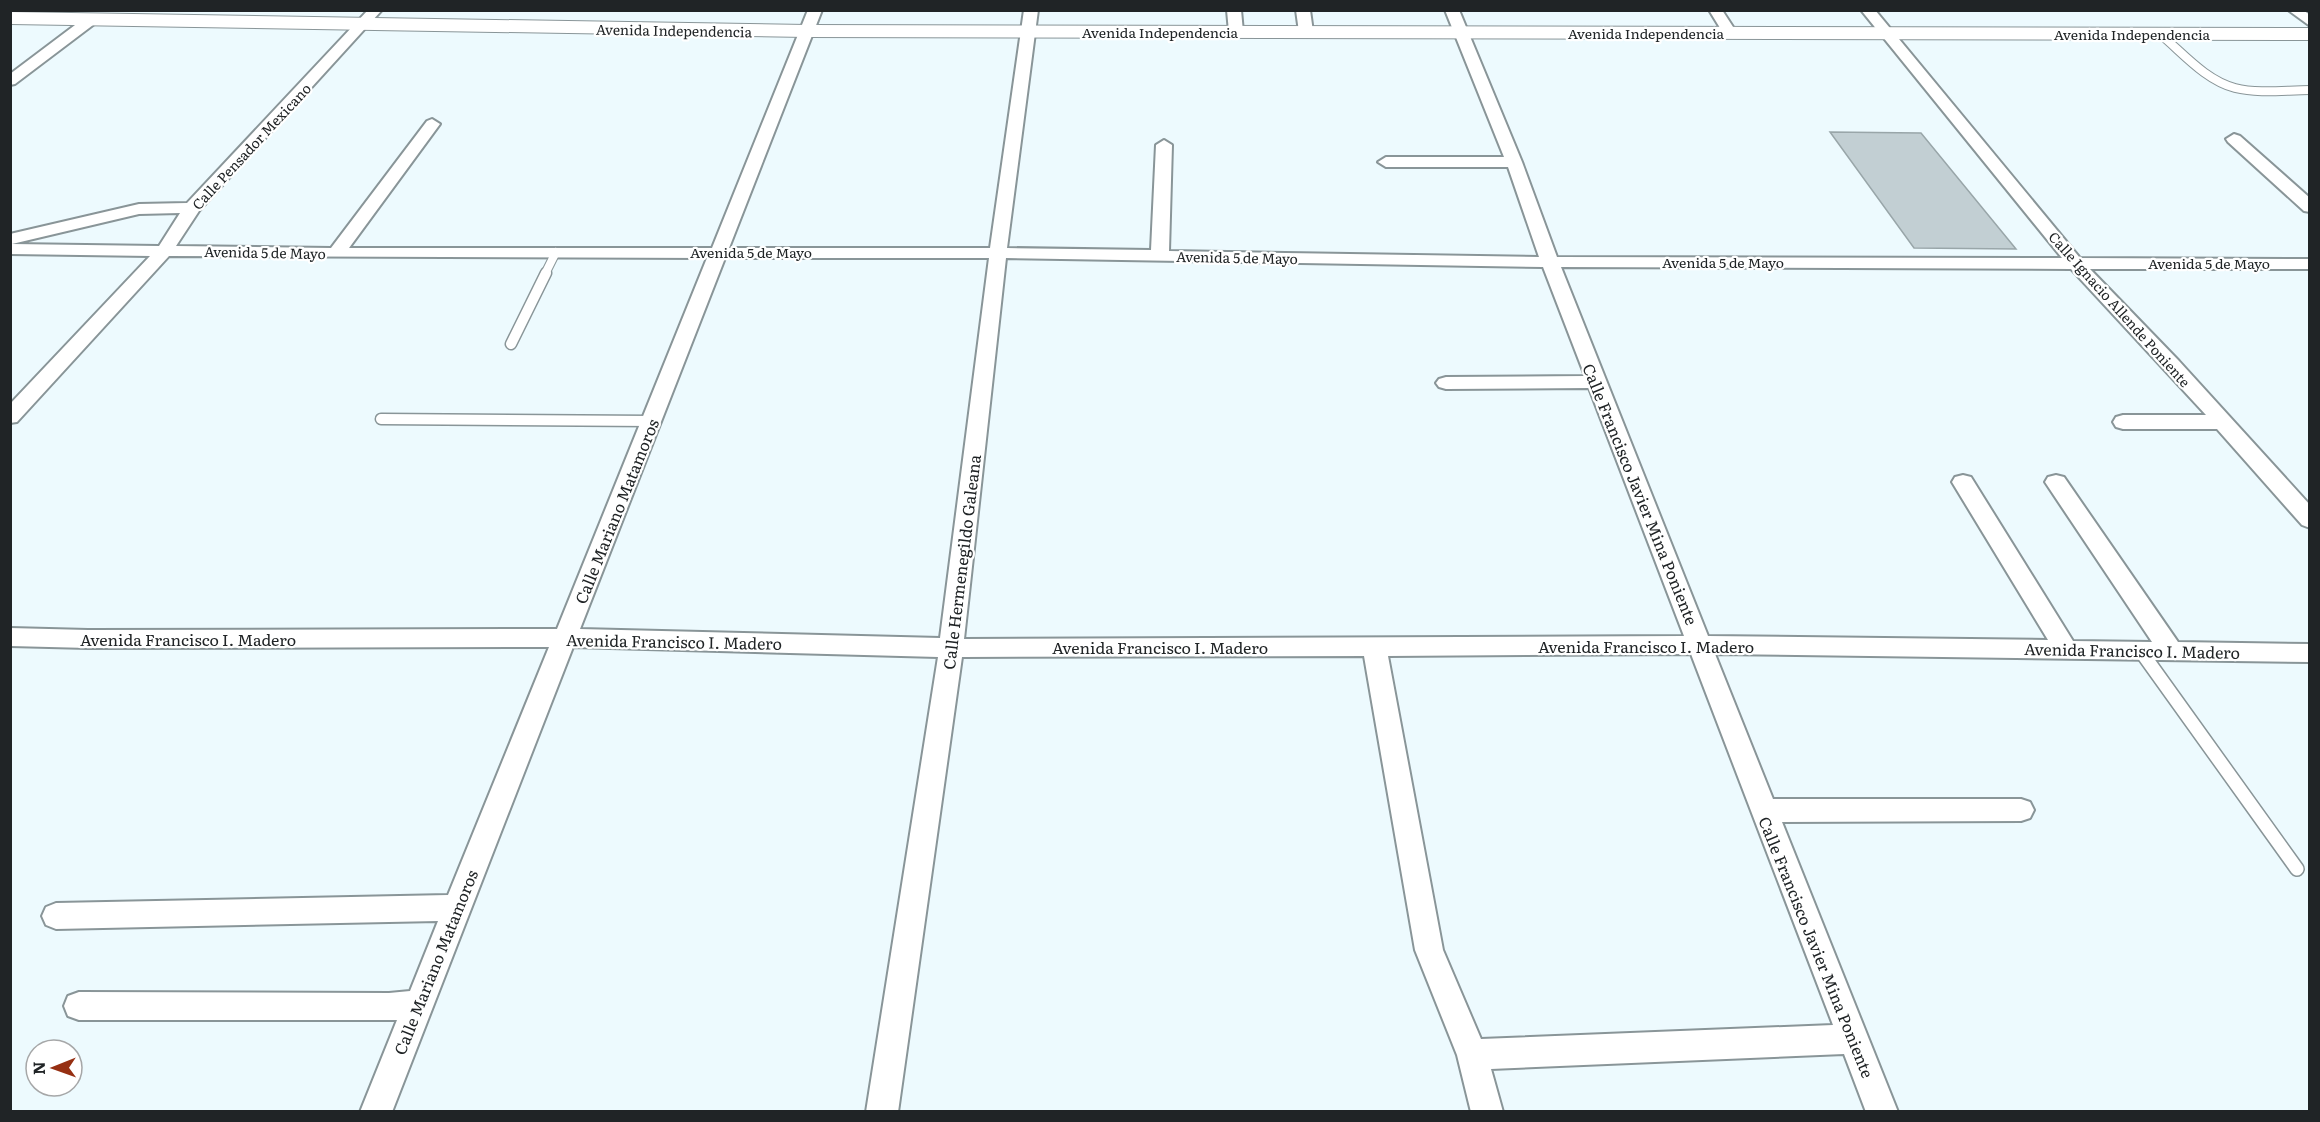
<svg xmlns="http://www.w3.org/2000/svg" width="2320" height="1122" font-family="Literata,serif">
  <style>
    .building { fill: #c2cfd3; stroke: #99a6a9; stroke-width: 1.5 }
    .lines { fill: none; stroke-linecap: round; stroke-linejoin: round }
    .service-far2-casing { stroke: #899598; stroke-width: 10 }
    .service-far1-casing { stroke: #899598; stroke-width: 13 }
    .service-casing { stroke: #899598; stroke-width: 16 }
    .minor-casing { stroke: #899598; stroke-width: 4 }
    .secondary-casing { stroke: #899598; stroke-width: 2 }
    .service-far2 { stroke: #fff; stroke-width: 8 }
    .service-far1 { stroke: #fff; stroke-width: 10 }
    .service { stroke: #fff; stroke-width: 13 }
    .minor { fill: #fff; fill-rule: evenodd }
    .secondary { fill: #fff; fill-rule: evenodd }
    .labels { text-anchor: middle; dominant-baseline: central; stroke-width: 4.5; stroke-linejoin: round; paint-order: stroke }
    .far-street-label { font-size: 14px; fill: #202426; stroke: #fff }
    .street-label { font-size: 16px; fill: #202426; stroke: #fff }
  </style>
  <rect width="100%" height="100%" fill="#edfafe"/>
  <path class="building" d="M 1830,132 L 1921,133 L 2016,249 L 1914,248 Z"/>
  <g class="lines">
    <g class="service-far2-casing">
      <path id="service-far2" d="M 2160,34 C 2183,53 2205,80 2235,88 C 2259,94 2286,90 2310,90
        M 545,274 L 556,252"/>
    </g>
    <g class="service-far1-casing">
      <path id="service-far1" d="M 511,344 L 546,273
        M 381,419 L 652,421"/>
    </g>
    <g class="service-casing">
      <path id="service" d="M 2140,650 L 2297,869"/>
    </g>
    <g class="minor-casing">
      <path id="minor" d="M 368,10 L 382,10 L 199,211 L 176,246 L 331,248 L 427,121 L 432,119 L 440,124 L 349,248 L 712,248 L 808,10 L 822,10 L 729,248 L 990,248 L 1024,10 L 1038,10 L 1007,248 L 1151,250 L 1156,145 L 1164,140 L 1172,145 L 1169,251 L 1539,257 L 1508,167 L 1386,167 L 1378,162 L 1386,157 L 1504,157 L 1445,10 L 1459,10 L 1522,162 L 1557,257 L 2062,258 L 1861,10 L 1875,10 L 2080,258 L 2310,259 L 2310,269 L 2090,269 L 2179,361 L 2310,505 L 2310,528 L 2302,525 L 2217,429 L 2123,429 L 2116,427 L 2113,422 L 2116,417 L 2123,415 L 2206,415 L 2071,269 L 1561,267 L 1708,636 L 2048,640 L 1952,482 L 1955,477 L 1963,475 L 1971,477 L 2073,641 L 2152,642 L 2045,482 L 2048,477 L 2056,475 L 2064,477 L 2178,642 L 2310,644 L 2310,662 L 1715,654 L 1773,799 L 2021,799 L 2030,802 L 2034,810 L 2030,818 L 2021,821 L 1782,822 L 1898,1112 L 1866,1112 L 1844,1054 L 1491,1069 L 1503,1112 L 1471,1112 L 1457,1055 L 1415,950 L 1364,656 L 962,657 L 898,1112 L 866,1112 L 938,657 L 573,647 L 392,1112 L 360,1112 L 397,1020 L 79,1020 L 68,1016 L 64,1006 L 68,996 L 79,992 L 389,993 L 410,991 L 438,921 L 56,929 L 46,925 L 42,916 L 46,907 L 56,903 L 448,895 L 549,647 L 88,648 L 10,646 L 10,628 L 88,630 L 557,629 L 707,258 L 169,256 L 17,422 L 10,423 L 10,404 L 150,256 L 10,254 L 10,234 L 139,204 L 187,203 ZM 180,213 L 159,246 L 12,244 L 139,214 ZM 725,258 L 989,258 L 940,638 L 580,629 ZM 1006,258 L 1543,267 L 1585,376 L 1446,377 L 1439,379 L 1436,383 L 1439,387 L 1446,389 L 1589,388 L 1684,636 L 964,639 ZM 1691,654 L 1833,1025 L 1481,1039 L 1443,950 L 1388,656 Z
        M 1227,10 L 1241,10 L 1243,32 L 1241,35 L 1236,36 L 1229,32 Z
        M 1296,10 L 1310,10 L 1313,32 L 1311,35 L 1306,36 L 1299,32 Z
        M 1709,10 L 1722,10 L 1737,33 L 1735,36 L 1725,36 Z
        M 2288,10 L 2303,10 L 2310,15 L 2310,26 Z
        M 92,15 L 99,19 L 97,22 L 15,84 L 10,85 L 10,74 L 87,16 Z
        M 2234,134 L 2240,136 L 2310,198 L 2310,212 L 2304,211 L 2228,142 L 2226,139 Z"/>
    </g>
    <g class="secondary-casing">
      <path id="secondary" d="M 10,12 L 807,25 L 2310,28 L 2310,40 L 807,37 L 10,24 Z"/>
    </g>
    <use href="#service-far2" class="service-far2"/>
    <use href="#service-far1" class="service-far1"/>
    <use href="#service" class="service"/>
    <use href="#minor" class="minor"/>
    <use href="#secondary" class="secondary"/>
  </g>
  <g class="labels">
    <g class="far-street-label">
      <text transform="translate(674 30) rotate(1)">Avenida Independencia</text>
      <text x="1160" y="32">Avenida Independencia</text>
      <text x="1646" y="33">Avenida Independencia</text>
      <text x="2132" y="34">Avenida Independencia</text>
      <text transform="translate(251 146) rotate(-47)">Calle Pensador Mexicano</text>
      <text transform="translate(265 252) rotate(1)">Avenida 5 de Mayo</text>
      <text x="751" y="252">Avenida 5 de Mayo</text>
      <text transform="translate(1237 257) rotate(1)">Avenida 5 de Mayo</text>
      <text x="1723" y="262">Avenida 5 de Mayo</text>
      <text x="2209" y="263">Avenida 5 de Mayo</text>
      <text transform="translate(2120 309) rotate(48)">Calle Ignacio Allende Poniente</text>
    </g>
    <g class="street-label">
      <text transform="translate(1641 494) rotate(68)">Calle Francisco Javier Mina Poniente</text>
      <text transform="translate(616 511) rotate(-68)">Calle Mariano Matamoros</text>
      <text transform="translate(961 562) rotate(-83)">Calle Hermenegildo Galeana</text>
      <text x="188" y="639">Avenida Francisco I. Madero</text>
      <text transform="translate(674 641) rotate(1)">Avenida Francisco I. Madero</text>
      <text x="1646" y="646">Avenida Francisco I. Madero</text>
      <text x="1160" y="647">Avenida Francisco I. Madero</text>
      <text transform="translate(2132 650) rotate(1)">Avenida Francisco I. Madero</text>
      <text transform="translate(1817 947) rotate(68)">Calle Francisco Javier Mina Poniente</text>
      <text transform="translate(435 962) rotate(-68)">Calle Mariano Matamoros</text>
    </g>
  </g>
  <rect width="2320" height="1122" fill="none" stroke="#202426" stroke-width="24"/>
  <g transform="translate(54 1068) rotate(269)"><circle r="28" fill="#ffffff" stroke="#a6a7a8" stroke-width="1.5"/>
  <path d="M0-4.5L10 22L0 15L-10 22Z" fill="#962f12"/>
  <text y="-9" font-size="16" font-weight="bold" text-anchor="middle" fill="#202426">N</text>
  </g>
</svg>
